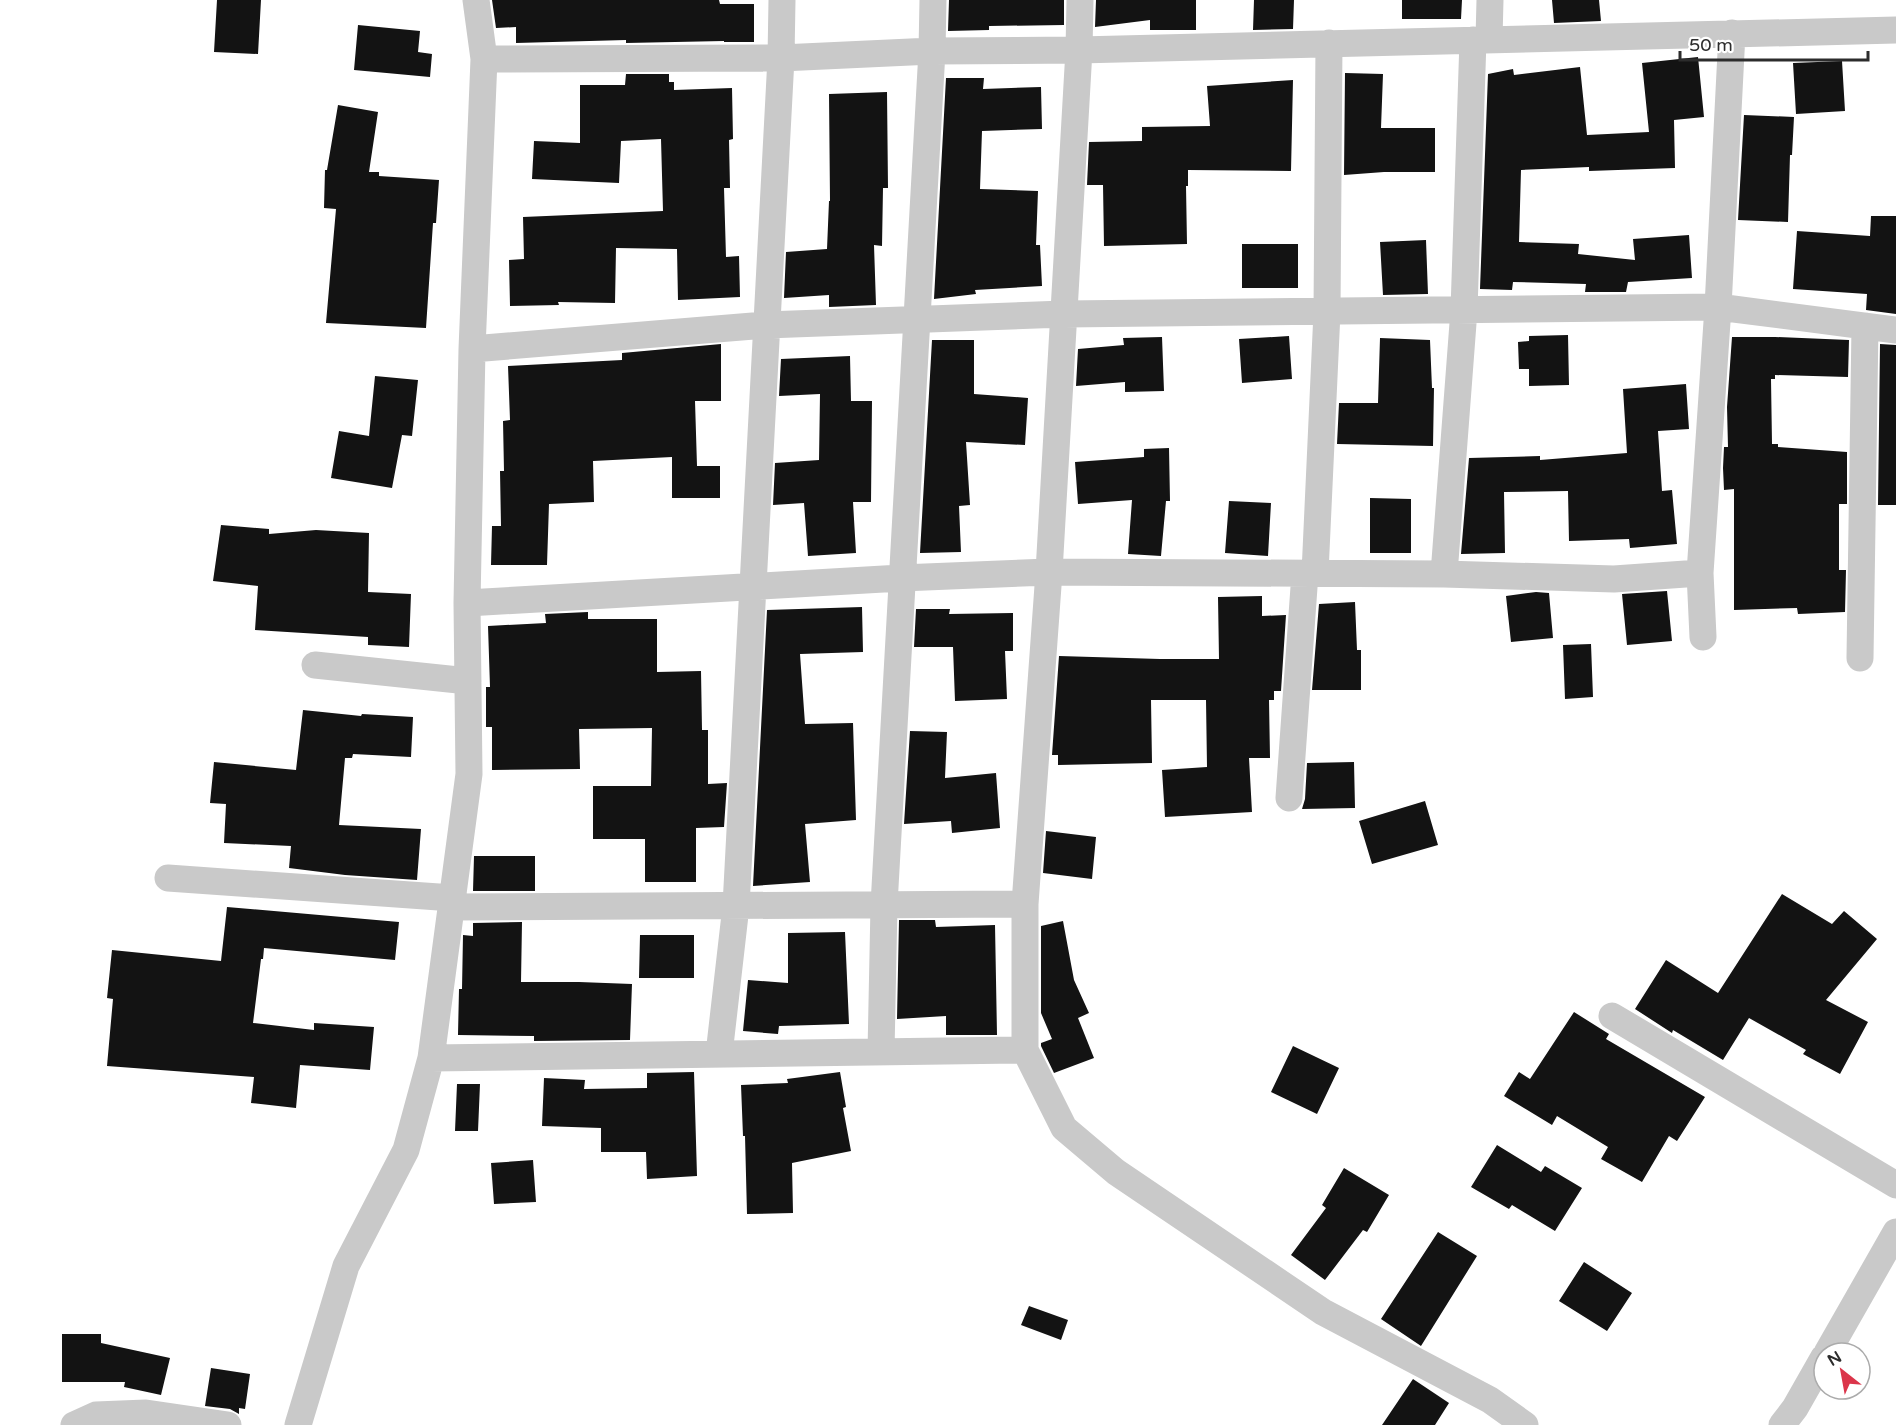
<svg xmlns="http://www.w3.org/2000/svg" width="1896" height="1425" font-family="'Varela Round',sans-serif">
  <style>
    .building { fill: #131313 }
    .lines { fill: none; stroke-linecap: round; stroke-linejoin: round }
    .street { stroke: #c9c9c9; stroke-width: 27 }
  </style>
  <rect width="100%" height="100%" fill="#fff"/>
  <path class="building" d="M 217,0 L 261,0 L 258,54 L 214,52 Z
    M 492,0 L 719,0 L 720,4 L 754,4 L 754,42 L 724,42 L 724,41 L 626,43 L 626,40 L 516,43 L 516,27 L 496,28 Z
    M 949,0 L 1064,0 L 1064,25 L 989,26 L 989,30 L 948,31 Z
    M 1096,0 L 1196,0 L 1196,30 L 1150,30 L 1150,20 L 1095,27 Z
    M 1254,0 L 1294,0 L 1293,29 L 1253,30 Z
    M 1402,0 L 1462,0 L 1461,19 L 1402,19 Z
    M 1552,0 L 1599,0 L 1601,21 L 1554,23 Z
    M 358,25 L 420,31 L 418,52 L 432,54 L 430,77 L 354,70 Z
    M 1698,57 L 1704,117 L 1674,120 L 1675,168 L 1589,171 L 1589,167 L 1521,170 L 1519,242 L 1579,244 L 1578,254 L 1635,260 L 1633,239 L 1689,235 L 1692,278 L 1628,282 L 1626,292 L 1585,292 L 1586,284 L 1513,282 L 1512,290 L 1480,289 L 1488,74 L 1513,69 L 1514,75 L 1580,67 L 1587,135 L 1649,132 L 1642,63 Z
    M 1842,61 L 1845,111 L 1796,114 L 1793,63 Z
    M 1345,73 L 1383,74 L 1381,128 L 1435,128 L 1435,172 L 1384,172 L 1344,175 Z
    M 626,74 L 669,74 L 669,82 L 674,82 L 674,90 L 732,88 L 733,139 L 729,140 L 730,188 L 724,188 L 726,257 L 739,256 L 740,297 L 678,300 L 677,249 L 616,248 L 615,303 L 558,302 L 559,305 L 510,306 L 509,260 L 524,259 L 523,217 L 663,211 L 661,139 L 621,141 L 619,183 L 532,179 L 534,141 L 580,143 L 580,85 L 625,85 Z
    M 946,78 L 984,78 L 983,89 L 1041,87 L 1042,129 L 982,131 L 980,189 L 1038,191 L 1036,245 L 1040,245 L 1042,286 L 975,290 L 976,294 L 934,299 Z
    M 1293,80 L 1291,171 L 1188,170 L 1188,186 L 1186,186 L 1187,244 L 1104,246 L 1103,185 L 1087,185 L 1089,142 L 1142,141 L 1142,127 L 1210,126 L 1207,86 Z
    M 887,92 L 888,188 L 883,188 L 882,246 L 874,245 L 876,305 L 829,307 L 829,295 L 784,298 L 786,252 L 827,249 L 829,201 L 830,201 L 829,94 Z
    M 338,105 L 378,112 L 369,172 L 379,172 L 379,176 L 439,180 L 436,223 L 433,223 L 426,328 L 326,323 L 336,209 L 324,208 L 325,170 L 327,170 Z
    M 1744,115 L 1794,117 L 1792,155 L 1790,155 L 1788,222 L 1738,220 Z
    M 1871,216 L 1896,216 L 1896,314 L 1866,310 L 1867,294 L 1793,289 L 1797,231 L 1870,236 Z
    M 1426,240 L 1428,294 L 1383,295 L 1380,242 Z
    M 1242,244 L 1298,244 L 1298,288 L 1242,288 Z
    M 1568,335 L 1569,385 L 1529,386 L 1529,369 L 1519,369 L 1518,342 L 1529,341 L 1529,336 Z
    M 1289,336 L 1292,379 L 1242,383 L 1239,339 Z
    M 1162,337 L 1164,391 L 1125,392 L 1125,382 L 1076,386 L 1078,349 L 1124,345 L 1123,338 Z
    M 1732,337 L 1775,337 L 1849,340 L 1848,377 L 1775,375 L 1775,379 L 1771,379 L 1772,444 L 1778,444 L 1778,447 L 1847,452 L 1847,504 L 1839,504 L 1839,570 L 1846,570 L 1845,612 L 1798,614 L 1797,608 L 1734,610 L 1734,489 L 1724,490 L 1723,468 L 1724,447 L 1728,447 L 1727,407 Z
    M 1380,338 L 1430,340 L 1432,388 L 1434,388 L 1433,446 L 1337,444 L 1339,403 L 1378,403 Z
    M 932,340 L 974,340 L 974,394 L 1028,398 L 1025,445 L 966,442 L 970,505 L 959,506 L 961,552 L 920,553 Z
    M 721,344 L 721,401 L 695,401 L 697,466 L 720,466 L 720,498 L 672,498 L 672,457 L 593,461 L 594,502 L 549,504 L 547,565 L 491,565 L 492,526 L 501,526 L 500,471 L 504,471 L 503,421 L 510,420 L 508,366 L 622,360 L 622,353 Z
    M 1880,344 L 1896,345 L 1896,505 L 1878,505 Z
    M 850,356 L 851,401 L 872,401 L 871,502 L 853,502 L 856,553 L 808,556 L 804,503 L 773,505 L 775,463 L 819,460 L 820,394 L 779,396 L 781,359 Z
    M 375,376 L 418,380 L 412,436 L 402,435 L 392,488 L 331,478 L 339,431 L 369,436 Z
    M 1686,384 L 1689,429 L 1658,431 L 1662,491 L 1672,490 L 1677,544 L 1630,548 L 1629,539 L 1569,541 L 1568,491 L 1504,492 L 1505,553 L 1461,554 L 1469,458 L 1540,456 L 1540,460 L 1627,453 L 1623,389 Z
    M 1169,448 L 1170,501 L 1166,501 L 1161,556 L 1128,554 L 1132,500 L 1078,504 L 1075,462 L 1144,457 L 1144,449 Z
    M 1370,498 L 1411,499 L 1411,553 L 1370,553 Z
    M 1229,501 L 1271,503 L 1268,556 L 1225,553 Z
    M 221,525 L 269,529 L 269,534 L 316,530 L 369,533 L 368,592 L 411,594 L 409,647 L 368,645 L 368,637 L 255,630 L 258,586 L 213,581 Z
    M 1667,591 L 1672,641 L 1627,645 L 1622,594 Z
    M 1536,592 L 1549,593 L 1553,638 L 1511,642 L 1506,596 Z
    M 1262,596 L 1262,616 L 1286,615 L 1281,691 L 1274,691 L 1274,700 L 1269,700 L 1270,758 L 1249,758 L 1252,812 L 1165,817 L 1162,770 L 1207,767 L 1206,700 L 1151,700 L 1152,763 L 1058,765 L 1058,755 L 1052,755 L 1059,656 L 1160,659 L 1219,659 L 1218,597 Z
    M 1355,602 L 1357,650 L 1361,650 L 1361,690 L 1312,690 L 1319,604 Z
    M 862,607 L 863,652 L 800,654 L 805,724 L 853,723 L 856,820 L 805,824 L 810,882 L 753,886 L 767,610 Z
    M 916,609 L 950,609 L 949,614 L 1013,613 L 1013,651 L 1005,651 L 1007,699 L 955,701 L 953,647 L 914,647 Z
    M 588,612 L 588,619 L 657,619 L 657,672 L 701,671 L 702,730 L 708,730 L 708,784 L 727,783 L 724,827 L 696,828 L 696,882 L 645,882 L 645,839 L 593,839 L 593,786 L 651,786 L 652,728 L 579,729 L 580,769 L 492,770 L 492,727 L 486,727 L 486,687 L 490,687 L 488,626 L 546,623 L 545,614 Z
    M 1591,644 L 1593,697 L 1565,699 L 1563,645 Z
    M 303,710 L 361,716 L 362,714 L 413,717 L 411,757 L 353,754 L 352,758 L 345,758 L 339,825 L 421,829 L 417,880 L 345,875 L 289,868 L 291,846 L 224,843 L 226,804 L 210,803 L 214,762 L 296,770 Z
    M 910,731 L 947,732 L 945,778 L 996,773 L 1000,828 L 952,833 L 951,821 L 904,824 Z
    M 1354,762 L 1355,808 L 1302,809 L 1305,799 L 1307,763 Z
    M 1425,801 L 1438,845 L 1372,864 L 1359,821 Z
    M 1046,831 L 1096,837 L 1092,879 L 1043,873 Z
    M 474,856 L 535,856 L 535,891 L 473,891 Z
    M 1782,894 L 1832,924 L 1844,911 L 1877,939 L 1826,1000 L 1868,1022 L 1840,1074 L 1803,1054 L 1806,1050 L 1749,1018 L 1723,1060 L 1673,1030 L 1672,1033 L 1635,1009 L 1666,960 L 1718,993 Z
    M 227,907 L 399,922 L 395,960 L 264,948 L 263,959 L 261,959 L 253,1023 L 314,1030 L 314,1023 L 374,1027 L 370,1070 L 300,1065 L 296,1108 L 251,1103 L 254,1077 L 107,1066 L 113,999 L 107,998 L 112,950 L 221,961 Z
    M 899,920 L 935,920 L 936,927 L 995,925 L 997,1035 L 946,1035 L 946,1016 L 897,1019 Z
    M 1063,921 L 1074,980 L 1089,1013 L 1078,1018 L 1094,1058 L 1054,1073 L 1041,1046 L 1041,1043 L 1052,1039 L 1041,1013 L 1041,926 Z
    M 522,922 L 521,982 L 579,982 L 632,984 L 630,1040 L 534,1041 L 534,1036 L 458,1035 L 459,989 L 462,989 L 463,935 L 473,936 L 473,923 Z
    M 845,932 L 849,1024 L 779,1026 L 778,1034 L 743,1031 L 748,980 L 788,983 L 788,933 Z
    M 640,935 L 694,935 L 694,978 L 639,978 Z
    M 1574,1012 L 1609,1034 L 1606,1039 L 1705,1097 L 1677,1141 L 1669,1136 L 1642,1182 L 1601,1159 L 1608,1147 L 1557,1116 L 1552,1125 L 1504,1096 L 1519,1072 L 1530,1079 Z
    M 1293,1046 L 1339,1068 L 1317,1114 L 1271,1092 Z
    M 694,1072 L 697,1176 L 647,1179 L 646,1152 L 601,1152 L 601,1128 L 542,1126 L 544,1078 L 585,1080 L 584,1089 L 647,1088 L 647,1073 Z
    M 840,1072 L 846,1107 L 843,1108 L 851,1151 L 792,1163 L 793,1213 L 747,1214 L 745,1136 L 743,1136 L 741,1085 L 788,1083 L 787,1079 Z
    M 457,1084 L 480,1084 L 478,1131 L 455,1131 Z
    M 1497,1145 L 1541,1172 L 1545,1166 L 1582,1188 L 1555,1231 L 1512,1205 L 1509,1209 L 1471,1187 Z
    M 533,1160 L 536,1202 L 494,1204 L 491,1163 Z
    M 1344,1168 L 1389,1195 L 1367,1232 L 1363,1230 L 1325,1280 L 1291,1255 L 1326,1208 L 1322,1205 Z
    M 1438,1232 L 1477,1256 L 1421,1346 L 1381,1319 Z
    M 1584,1262 L 1632,1293 L 1607,1331 L 1559,1301 Z
    M 1029,1306 L 1068,1320 L 1061,1340 L 1021,1325 Z
    M 62,1334 L 101,1334 L 101,1343 L 170,1358 L 161,1395 L 124,1387 L 125,1382 L 62,1382 Z
    M 211,1368 L 250,1374 L 245,1409 L 239,1408 L 239,1414 L 230,1409 L 205,1406 Z
    M 1413,1379 L 1449,1403 L 1435,1425 L 1382,1425 Z"/>
  <g class="lines">
    <path class="street" d="M 1080,0 L 1079,50 L 1049,572 L 1025,904 L 1025,1050 L 1064,1128 L 1116,1172 L 1323,1312 L 1490,1400 L 1525,1425
      M 1489,39 L 1490,0
      M 484,59 L 781,58 L 932,51 L 1079,50 L 1896,30
      M 472,349 L 766,325 L 1064,314 L 1718,307 L 1896,330
      M 1315,573 L 1327,312 L 1329,43
      M 1444,574 L 1464,310 L 1473,40
      M 467,603 L 901,578 L 1049,572 L 1444,574 L 1614,579 L 1700,573
      M 1703,637 L 1700,573 L 1718,307 L 1732,33
      M 1860,658 L 1865,326
      M 315,665 L 468,681
      M 1289,798 L 1305,573
      M 168,878 L 453,898
      M 452,907 L 1025,904
      M 1612,1016 L 1896,1185
      M 881,1052 L 884,905 L 932,51 L 933,0
      M 719,1054 L 736,906 L 781,58 L 782,0
      M 431,1058 L 1025,1050
      M 1827,1353 L 1896,1232
      M 74,1425 L 96,1415 L 146,1413 L 228,1425
      M 298,1425 L 346,1266 L 406,1150 L 431,1058 L 469,774 L 467,603 L 472,349 L 484,59 L 476,0
      M 1782,1425 L 1795,1408 L 1824,1357"/>
  </g>
  <g transform="translate(1842 1371) rotate(329)"><circle r="28" fill="#ffffff" stroke="#ababab" stroke-width="1.5"/>
  <path d="M0-4.5L10 22L0 15L-10 22Z" fill="#db354a"/>
  <text y="-9" font-size="16" font-weight="bold" text-anchor="middle" fill="#2c2c2c">N</text>
  </g>
  <path d="M1680 51v9h188v-9" fill="none" stroke="#2c2c2c" stroke-width="3"/>
  <text x="1689" y="51" font-size="18" fill="#2c2c2c" stroke="#ffffff" stroke-width="4.5" paint-order="stroke">50 m</text>
</svg>
